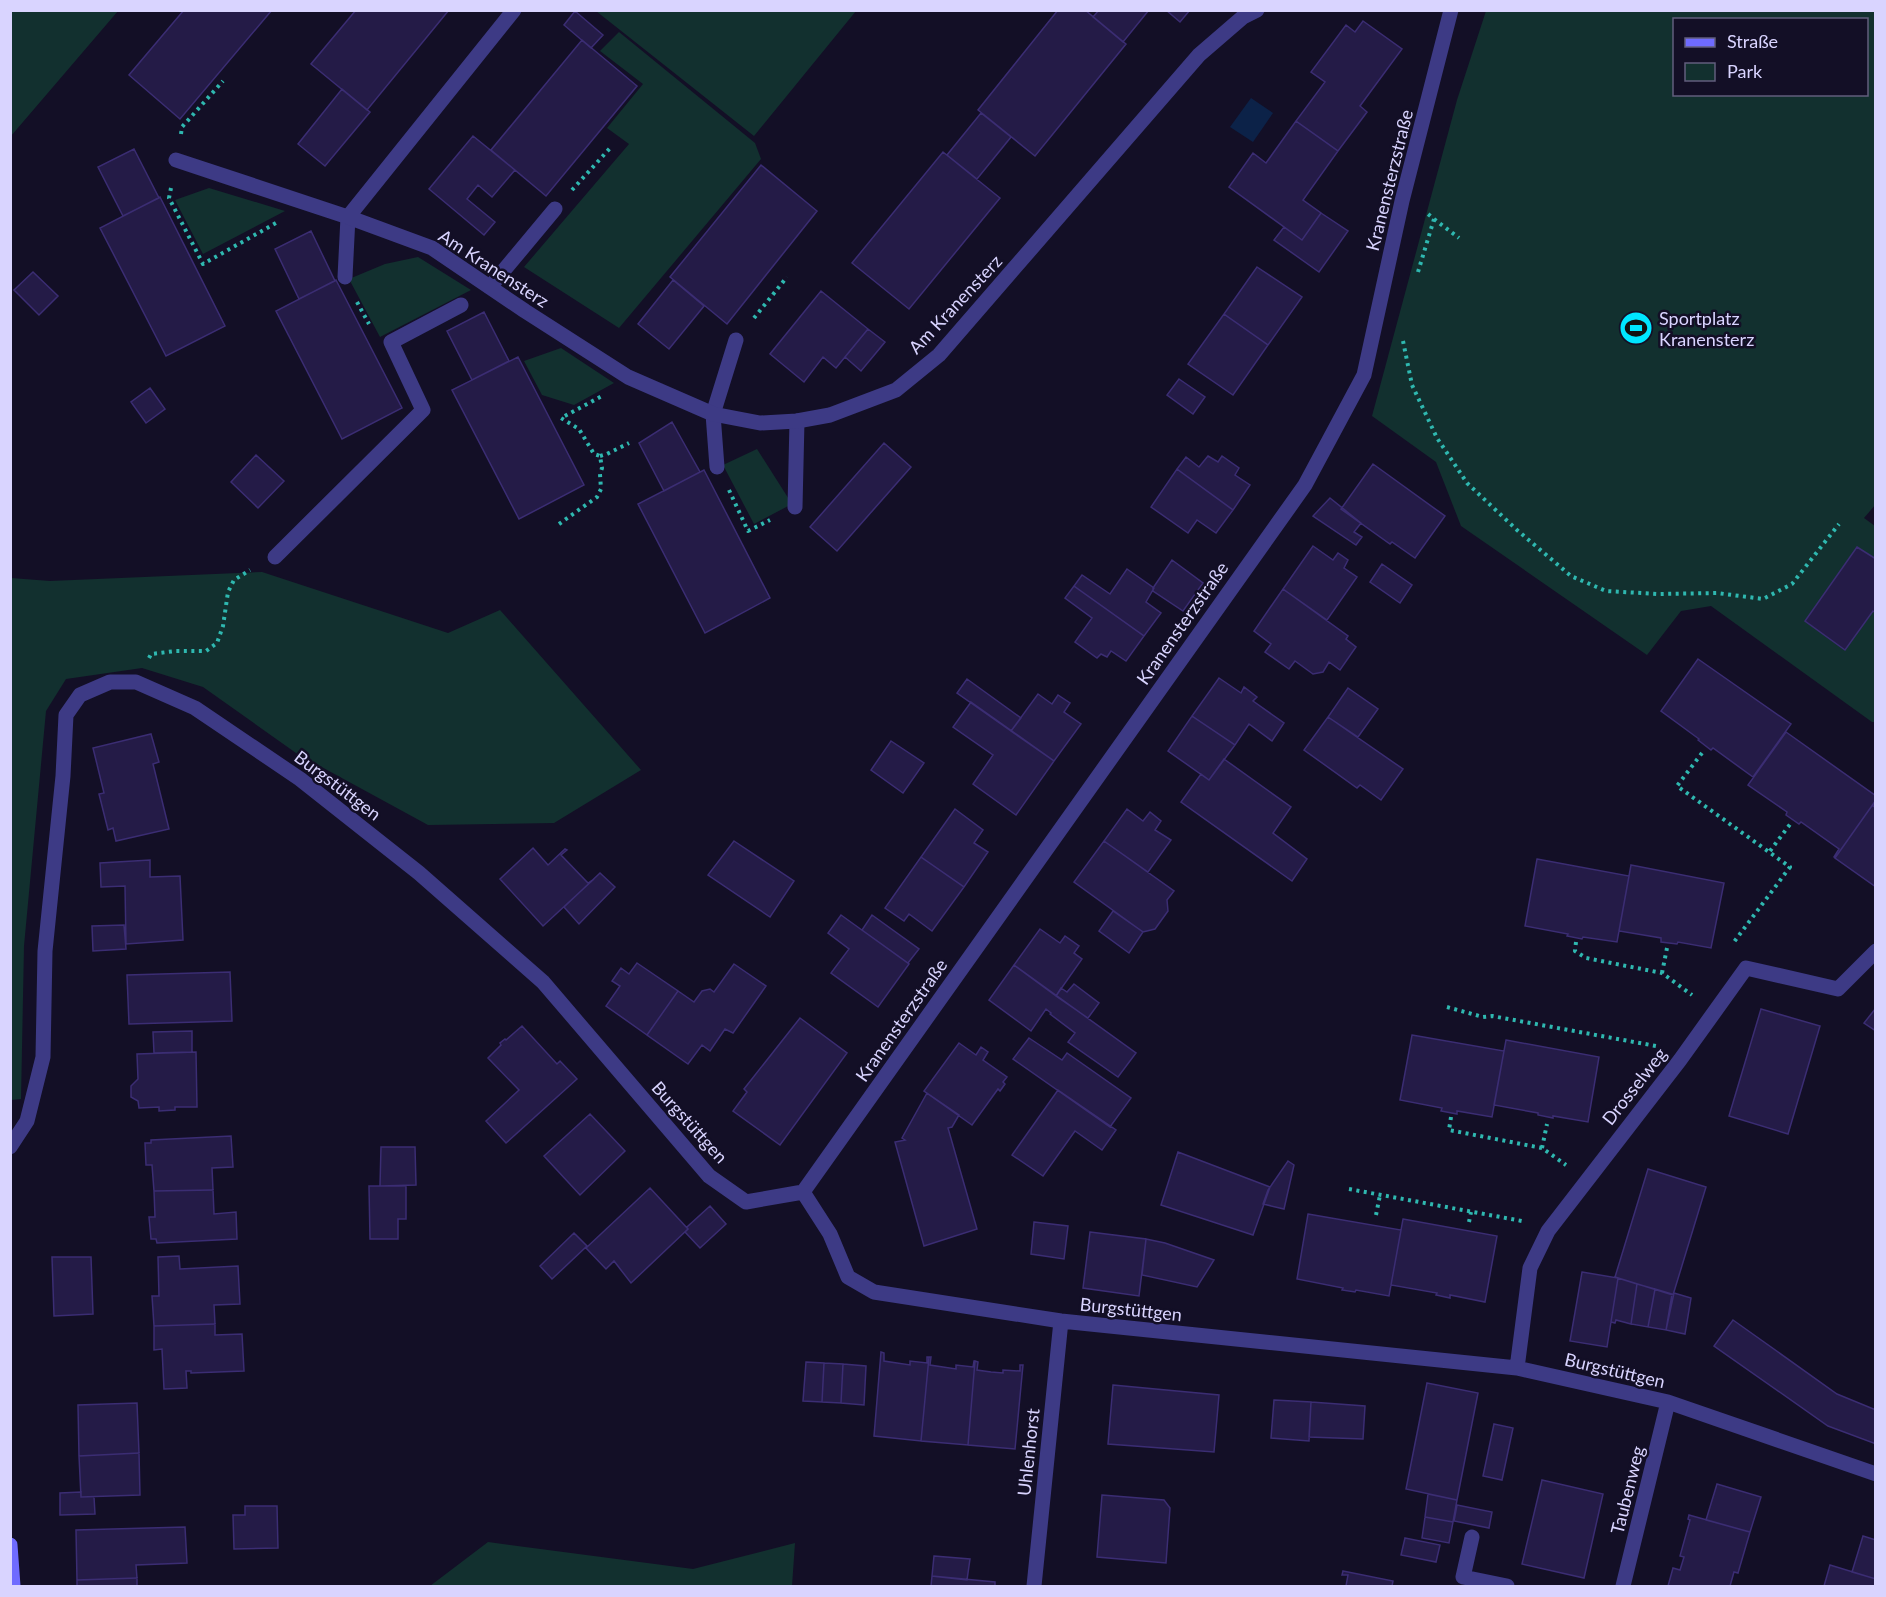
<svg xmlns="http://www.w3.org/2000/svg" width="1886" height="1597" font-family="Lato,sans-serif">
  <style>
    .green { fill: #12302f; fill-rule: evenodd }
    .water { fill: #0c2248 }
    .building { fill: #241b47; stroke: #3b2d73; stroke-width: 1.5 }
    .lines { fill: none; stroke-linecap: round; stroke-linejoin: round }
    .path { stroke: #2fb8b0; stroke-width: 4; stroke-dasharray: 3 4.5; stroke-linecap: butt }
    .lane { stroke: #3d3a85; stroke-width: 15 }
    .street { stroke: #3d3a85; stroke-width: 15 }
    .secondary { stroke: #6f6bff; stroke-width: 15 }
    .labels { text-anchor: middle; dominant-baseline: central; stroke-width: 5; stroke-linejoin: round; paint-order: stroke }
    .street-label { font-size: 18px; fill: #d9d4ff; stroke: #130f26 }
    .poi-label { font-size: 18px; fill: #d9d4ff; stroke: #130f26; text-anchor: start }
  </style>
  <rect width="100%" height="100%" fill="#130f26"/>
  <path class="green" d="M 11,10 L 118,11 L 11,136 L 10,11 Z
    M 596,11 L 856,11 L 754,136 Z
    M 1486,11 L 1875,11 L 1876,504 L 1864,518 L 1875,526 L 1875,722 L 1872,722 L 1711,606 L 1681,611 L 1647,655 L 1461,526 L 1436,462 L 1372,416 L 1457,100 ZM 1674,20 L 1866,20 L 1866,94 L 1674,94 Z
    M 619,32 L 755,143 L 761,159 L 619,328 L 524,267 L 629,144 L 607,128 L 643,84 L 600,51 Z
    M 209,188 L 285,211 L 203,254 L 175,200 Z
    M 418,257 L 471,290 L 380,337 L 349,279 L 385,264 Z
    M 561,348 L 614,383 L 574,405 L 542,395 L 524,361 Z
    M 757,449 L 792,504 L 754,524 L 723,465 Z
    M 262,572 L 448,633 L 500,610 L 641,770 L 554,823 L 428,825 L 296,753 L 203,687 L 142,668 L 66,679 L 46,711 L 24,946 L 21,1099 L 11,1100 L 11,578 L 50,581 Z
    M 488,1542 L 693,1569 L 795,1543 L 792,1586 L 430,1586 Z"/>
  <path class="water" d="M 1251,98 L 1273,113 L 1253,142 L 1230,127 Z"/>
  <path class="building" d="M 184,10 L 272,10 L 180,119 L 129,75 Z
    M 356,10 L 449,10 L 367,110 L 311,64 Z
    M 1058,10 L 1085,10 L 1126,44 L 1035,156 L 978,110 Z
    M 1099,10 L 1149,10 L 1123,42 L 1093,17 Z
    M 1166,10 L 1190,10 L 1180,22 Z
    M 575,11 L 603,35 L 591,48 L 564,25 Z
    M 1363,21 L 1402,49 L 1360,106 L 1367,112 L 1338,151 L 1296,121 L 1325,82 L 1311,72 L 1346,25 L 1355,32 Z
    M 582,40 L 637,86 L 546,196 L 491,150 Z
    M 342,89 L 370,112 L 325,166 L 298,144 Z
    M 981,113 L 1011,137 L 977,179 L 947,155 Z
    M 1296,121 L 1338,151 L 1303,200 L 1321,213 L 1302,240 L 1229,187 L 1253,153 L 1266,163 Z
    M 473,136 L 515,170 L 492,197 L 478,185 L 467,199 L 495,222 L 484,235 L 429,189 Z
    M 134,149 L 159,198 L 123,216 L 98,167 Z
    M 943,152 L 1000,198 L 909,309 L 852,263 Z
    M 761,165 L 817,211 L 727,324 L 670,277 Z
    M 160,197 L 225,326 L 166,356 L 100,228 Z
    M 1321,213 L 1348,231 L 1319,272 L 1274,240 L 1284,227 L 1302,240 Z
    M 311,231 L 335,281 L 299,299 L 275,249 Z
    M 1257,267 L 1302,297 L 1268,345 L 1224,314 Z
    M 33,272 L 58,296 L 39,315 L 14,290 Z
    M 336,280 L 402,408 L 342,439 L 276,311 Z
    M 673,280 L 704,306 L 669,349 L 638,324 Z
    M 821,291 L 868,329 L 836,368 L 823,357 L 804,382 L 770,354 Z
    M 484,312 L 509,361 L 472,380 L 447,331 Z
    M 1224,314 L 1268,345 L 1233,395 L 1188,364 Z
    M 868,329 L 885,342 L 861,371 L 845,357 Z
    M 518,357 L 584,485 L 519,519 L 452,390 Z
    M 1179,379 L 1205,397 L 1193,414 L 1167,395 Z
    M 150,388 L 165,409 L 146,423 L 131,402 Z
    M 672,422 L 700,472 L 664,491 L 639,443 Z
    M 884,443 L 911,467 L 837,551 L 810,527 Z
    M 256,455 L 284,481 L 258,508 L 231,482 Z
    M 1208,456 L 1218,462 L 1222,456 L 1239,468 L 1235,475 L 1250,485 L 1233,510 L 1177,469 L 1186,457 L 1199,467 Z
    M 1373,464 L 1445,516 L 1415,558 L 1392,542 L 1390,544 L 1341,509 Z
    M 1177,469 L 1233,510 L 1216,533 L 1197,520 L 1188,533 L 1151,507 Z
    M 704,470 L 770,598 L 705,633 L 638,504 Z
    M 1330,498 L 1361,523 L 1354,532 L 1362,537 L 1356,545 L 1313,516 Z
    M 1313,546 L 1333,560 L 1338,553 L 1348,560 L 1344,568 L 1357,577 L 1327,620 L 1283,589 Z
    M 1857,547 L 1876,559 L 1876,613 L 1873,611 L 1845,650 L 1805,621 Z
    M 1172,560 L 1203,583 L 1183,611 L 1153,591 L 1153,588 Z
    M 1382,564 L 1412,585 L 1400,603 L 1370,582 Z
    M 1127,569 L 1154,588 L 1146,602 L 1161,613 L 1144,636 L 1074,586 L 1082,575 L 1110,594 Z
    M 1074,586 L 1144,636 L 1126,661 L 1111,651 L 1107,657 L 1101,654 L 1097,658 L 1075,642 L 1092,618 L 1065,598 Z
    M 1283,589 L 1348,636 L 1346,639 L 1356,647 L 1340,670 L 1329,662 L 1323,672 L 1313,674 L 1295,661 L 1289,669 L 1265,652 L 1271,644 L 1254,631 Z
    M 1698,659 L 1791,724 L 1753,777 L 1713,748 L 1711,750 L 1698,740 L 1699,739 L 1661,711 Z
    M 1219,678 L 1241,693 L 1244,687 L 1257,697 L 1253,701 L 1284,723 L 1272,741 L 1249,724 L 1235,745 L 1192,716 Z
    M 967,679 L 1021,718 L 1011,731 L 957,693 Z
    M 1348,688 L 1378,709 L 1358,737 L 1328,717 Z
    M 1038,694 L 1052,704 L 1058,695 L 1070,703 L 1064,712 L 1081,724 L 1054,761 L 1011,731 Z
    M 971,702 L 1054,761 L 1016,815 L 973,784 L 993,755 L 953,727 Z
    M 1192,716 L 1235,745 L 1209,780 L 1168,751 Z
    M 1328,717 L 1403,769 L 1381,800 L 1360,785 L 1357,788 L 1304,750 Z
    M 1786,732 L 1876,796 L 1876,800 L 1835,858 L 1834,857 L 1839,849 L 1801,822 L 1799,824 L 1786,815 L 1787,812 L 1748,785 Z
    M 151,734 L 159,762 L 153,764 L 169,829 L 116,841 L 113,828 L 108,830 L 99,794 L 104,793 L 93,748 Z
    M 891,741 L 924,763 L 903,793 L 871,770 Z
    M 1224,759 L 1291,807 L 1273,833 L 1307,859 L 1292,881 L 1181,802 L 1201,774 L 1209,780 Z
    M 1876,800 L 1873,806 L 1876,808 L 1876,887 L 1835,858 Z
    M 955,809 L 983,830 L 974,843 L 988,852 L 964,887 L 921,857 Z
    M 1127,809 L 1143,821 L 1150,812 L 1161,821 L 1155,830 L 1171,840 L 1148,872 L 1104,841 Z
    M 734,841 L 794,881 L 770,917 L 708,875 Z
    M 1104,841 L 1174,891 L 1167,900 L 1168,911 L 1155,929 L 1143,932 L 1074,882 Z
    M 533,848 L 548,865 L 565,849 L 567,850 L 561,855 L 588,883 L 594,879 L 543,926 L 500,879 Z
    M 921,857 L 964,887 L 932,931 L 909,914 L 904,921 L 885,908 Z
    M 1537,859 L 1629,876 L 1617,942 L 1583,937 L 1582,939 L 1567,936 L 1568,934 L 1525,926 Z
    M 150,860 L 150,877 L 180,876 L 183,940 L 126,944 L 125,886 L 101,887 L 100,863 Z
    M 1631,865 L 1724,883 L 1711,948 L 1678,942 L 1677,944 L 1661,942 L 1661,938 L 1619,931 Z
    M 600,873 L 615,887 L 579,924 L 564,907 Z
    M 1113,911 L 1143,932 L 1129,953 L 1099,931 Z
    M 841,915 L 909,964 L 878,1007 L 831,973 L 849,949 L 828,933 Z
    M 872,915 L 919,949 L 908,963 L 862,930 Z
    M 124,925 L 126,949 L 93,951 L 92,926 Z
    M 1040,929 L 1060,943 L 1065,936 L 1079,946 L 1074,953 L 1082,959 L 1056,996 L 1014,965 Z
    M 637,963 L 678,991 L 647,1035 L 606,1006 L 620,986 L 612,981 L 621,968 L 629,974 Z
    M 734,964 L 766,986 L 733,1033 L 725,1029 L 710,1051 L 702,1045 L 688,1064 L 647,1035 L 678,991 L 694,1002 L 702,991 L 710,989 L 714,992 Z
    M 1014,965 L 1136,1053 L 1118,1077 L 1068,1042 L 1075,1033 L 1050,1014 L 1051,1013 L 1046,1009 L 1031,1031 L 989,1000 Z
    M 230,972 L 232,1021 L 129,1024 L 127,975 Z
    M 1074,984 L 1099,1003 L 1088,1018 L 1056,996 L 1061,988 L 1067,992 Z
    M 1876,1008 L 1876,1031 L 1864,1023 Z
    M 1761,1009 L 1820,1026 L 1788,1134 L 1729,1116 Z
    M 800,1018 L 847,1053 L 780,1145 L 733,1111 L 747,1092 L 744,1089 Z
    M 522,1026 L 557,1064 L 560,1061 L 577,1079 L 506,1143 L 486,1121 L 519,1090 L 488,1058 L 501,1045 L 500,1043 L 505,1039 L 506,1040 Z
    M 192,1031 L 192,1052 L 154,1053 L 153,1032 Z
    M 1412,1035 L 1504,1051 L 1492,1117 L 1457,1111 L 1457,1114 L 1441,1111 L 1442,1108 L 1400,1100 Z
    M 1029,1038 L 1062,1060 L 1067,1053 L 1131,1098 L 1110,1127 L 1013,1059 Z
    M 1506,1040 L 1599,1057 L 1588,1122 L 1553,1116 L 1553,1118 L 1538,1115 L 1538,1113 L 1494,1105 Z
    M 959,1043 L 976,1055 L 981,1047 L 988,1052 L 983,1060 L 1007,1077 L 1003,1082 L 1005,1084 L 1000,1091 L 998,1089 L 972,1125 L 924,1091 Z
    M 196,1052 L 197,1107 L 175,1107 L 175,1110 L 159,1111 L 159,1107 L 139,1108 L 138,1101 L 131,1097 L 131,1086 L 138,1079 L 137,1054 Z
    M 1058,1090 L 1116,1130 L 1102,1150 L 1075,1131 L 1043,1176 L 1012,1155 Z
    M 927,1093 L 959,1115 L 952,1127 L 948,1128 L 977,1229 L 924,1246 L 895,1142 L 905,1140 L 902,1138 Z
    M 590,1114 L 625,1151 L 580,1195 L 544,1156 Z
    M 231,1136 L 233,1167 L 212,1168 L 213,1190 L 154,1191 L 152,1165 L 146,1165 L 145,1143 L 151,1143 L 151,1140 Z
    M 381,1147 L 415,1147 L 416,1185 L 380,1186 Z
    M 1178,1152 L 1270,1187 L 1253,1235 L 1161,1205 Z
    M 1288,1161 L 1294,1165 L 1284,1209 L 1263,1204 L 1268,1190 Z
    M 1648,1169 L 1706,1187 L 1673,1295 L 1615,1277 Z
    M 369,1186 L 406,1186 L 406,1219 L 398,1219 L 398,1239 L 370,1239 Z
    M 650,1188 L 688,1229 L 631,1283 L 614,1261 L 606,1269 L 586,1248 Z
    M 213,1190 L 214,1214 L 236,1212 L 237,1239 L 157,1243 L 156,1239 L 151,1239 L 149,1217 L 155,1217 L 154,1191 Z
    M 710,1206 L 726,1224 L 700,1248 L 685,1232 L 688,1229 L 687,1227 Z
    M 1308,1214 L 1401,1230 L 1389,1296 L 1356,1290 L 1355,1292 L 1342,1290 L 1343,1288 L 1297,1279 Z
    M 1403,1219 L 1497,1236 L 1485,1302 L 1450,1295 L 1450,1298 L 1436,1295 L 1437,1293 L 1391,1285 Z
    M 1034,1222 L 1068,1226 L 1064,1259 L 1031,1254 Z
    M 1090,1232 L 1146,1239 L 1139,1296 L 1083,1288 Z
    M 574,1233 L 587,1246 L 552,1279 L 540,1266 Z
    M 1146,1239 L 1165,1243 L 1214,1260 L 1197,1287 L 1142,1275 Z
    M 179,1256 L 180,1269 L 238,1266 L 240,1304 L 214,1305 L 215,1324 L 154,1326 L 152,1296 L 159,1296 L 158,1257 Z
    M 52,1257 L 91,1257 L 93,1314 L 54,1316 Z
    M 1582,1272 L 1618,1278 L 1607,1347 L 1570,1341 Z
    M 1618,1278 L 1637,1284 L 1631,1324 L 1616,1320 L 1615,1323 L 1611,1322 Z
    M 1637,1284 L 1655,1289 L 1648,1327 L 1631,1324 Z
    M 1655,1289 L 1672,1294 L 1666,1330 L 1648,1327 Z
    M 1674,1293 L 1691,1298 L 1685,1334 L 1666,1330 Z
    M 1733,1320 L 1837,1394 L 1876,1410 L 1876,1444 L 1828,1426 L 1714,1346 Z
    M 215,1324 L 215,1335 L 242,1334 L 244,1371 L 191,1373 L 191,1371 L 186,1371 L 187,1388 L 164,1389 L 162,1349 L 154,1350 L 154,1326 Z
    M 881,1352 L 884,1353 L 884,1361 L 910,1365 L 910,1361 L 927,1363 L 927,1357 L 929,1357 L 921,1441 L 874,1436 Z
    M 929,1357 L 931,1357 L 930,1365 L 956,1369 L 956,1365 L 973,1367 L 974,1361 L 975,1361 L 968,1445 L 921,1441 Z
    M 975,1361 L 978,1362 L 977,1370 L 991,1372 L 1003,1373 L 1003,1370 L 1020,1371 L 1020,1365 L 1023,1365 L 1015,1449 L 968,1445 Z
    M 806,1362 L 824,1363 L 822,1402 L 803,1401 Z
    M 824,1363 L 843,1364 L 841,1403 L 822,1402 Z
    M 843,1364 L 866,1366 L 864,1405 L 841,1403 Z
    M 1427,1383 L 1478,1393 L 1457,1500 L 1406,1489 Z
    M 1113,1385 L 1219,1395 L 1214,1452 L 1108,1444 Z
    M 1274,1400 L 1311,1402 L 1309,1441 L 1271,1438 Z
    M 1311,1402 L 1365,1406 L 1363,1439 L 1309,1437 Z
    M 137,1403 L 139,1453 L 79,1456 L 78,1405 Z
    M 1494,1424 L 1513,1428 L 1502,1480 L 1483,1476 Z
    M 139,1453 L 140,1495 L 81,1497 L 79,1456 Z
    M 1542,1480 L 1603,1494 L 1584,1578 L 1522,1564 Z
    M 1717,1484 L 1761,1497 L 1750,1532 L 1706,1520 Z
    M 81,1492 L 81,1497 L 94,1497 L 95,1514 L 60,1515 L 60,1493 Z
    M 1428,1494 L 1457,1500 L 1453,1522 L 1425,1517 Z
    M 1102,1495 L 1164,1500 L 1170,1508 L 1166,1563 L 1097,1557 Z
    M 1457,1505 L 1492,1512 L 1489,1528 L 1454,1521 Z
    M 245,1506 L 277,1506 L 278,1548 L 234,1549 L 233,1515 L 245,1515 Z
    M 1689,1515 L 1750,1532 L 1738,1573 L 1734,1572 L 1730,1586 L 1668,1586 L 1673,1568 L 1680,1570 L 1684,1557 L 1680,1556 L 1690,1520 L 1688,1519 Z
    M 1425,1517 L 1453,1522 L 1449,1543 L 1422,1538 Z
    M 185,1527 L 187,1563 L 136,1565 L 137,1578 L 77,1580 L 76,1530 Z
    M 1863,1536 L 1876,1540 L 1876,1579 L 1852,1572 Z
    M 1405,1538 L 1440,1545 L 1436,1562 L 1401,1555 Z
    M 934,1556 L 970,1559 L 967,1580 L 932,1576 Z
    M 1830,1565 L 1876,1579 L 1876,1586 L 1824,1586 Z
    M 1343,1571 L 1393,1581 L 1392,1586 L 1346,1586 L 1348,1575 L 1342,1575 Z
    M 932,1576 L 995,1582 L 995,1586 L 931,1586 Z
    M 137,1578 L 137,1586 L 77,1586 L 77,1580 Z"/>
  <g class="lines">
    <path class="path" d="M 181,134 L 182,127 L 223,81
      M 171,188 L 169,198 L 203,264 L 276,223
      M 572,190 L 612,146
      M 1434,219 L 1459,238
      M 1418,272 L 1434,219 L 1428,214
      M 357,302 L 369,324
      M 754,318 L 787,277
      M 1403,341 L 1412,385 L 1437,438 L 1467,483 L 1517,530 L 1571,576 L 1606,591 L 1658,594 L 1717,593 L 1763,599 L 1792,584 L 1839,524
      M 600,456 L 607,454 L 629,443
      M 729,490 L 748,531 L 770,520
      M 559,524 L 597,497 L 601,489 L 600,474 L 602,468 L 600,456 L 594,454 L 579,429 L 561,418 L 604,395
      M 149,658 L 151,654 L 176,651 L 206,651 L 217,643 L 223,626 L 228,592 L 234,580 L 250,570
      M 1702,753 L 1677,786 L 1790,867 L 1734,942 L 1735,944
      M 1770,851 L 1791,823
      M 1576,942 L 1575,951 L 1586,958 L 1662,973 L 1692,995
      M 1662,973 L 1667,948
      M 1447,1007 L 1483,1017 L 1492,1016 L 1656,1046
      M 1451,1117 L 1449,1130 L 1542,1148 L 1566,1165
      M 1542,1148 L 1547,1124
      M 1349,1189 L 1522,1221
      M 1376,1215 L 1380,1195
      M 1469,1222 L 1471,1212"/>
    <path class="lane" d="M 345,277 L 348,217
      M 490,287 L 555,209
      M 717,467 L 713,414 L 736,340
      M 795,507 L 797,421
      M 275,557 L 423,410 L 391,342 L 461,305
      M 1472,1537 L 1463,1577 L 1507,1586"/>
    <path class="street" d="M 176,160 L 348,217 L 432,248 L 525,311 L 628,377 L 713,414 L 760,423 L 797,421 L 830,415 L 896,390 L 939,355 L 1199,55 L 1243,17 L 1257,10
      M 348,217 L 514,10
      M 10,1147 L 27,1121 L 43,1057 L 45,951 L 63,776 L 66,715 L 80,695 L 110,682 L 136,682 L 195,708 L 300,779 L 419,873 L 543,982 L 709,1176 L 746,1202 L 803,1192 L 830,1234 L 848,1277 L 874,1292 L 1061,1321 L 1517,1368 L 1668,1402 L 1876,1474
      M 803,1192 L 1305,485 L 1364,375 L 1402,201 L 1451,10
      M 1517,1368 L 1530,1268 L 1548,1231 L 1680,1060 L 1746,968 L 1838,989 L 1876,951
      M 1034,1586 L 1061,1321
      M 1623,1586 L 1668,1402"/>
    <path class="secondary" d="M 10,1545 L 13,1586"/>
  </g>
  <defs>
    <g id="stadium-disc" transform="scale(1.725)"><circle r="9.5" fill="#00e5ff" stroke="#130f26"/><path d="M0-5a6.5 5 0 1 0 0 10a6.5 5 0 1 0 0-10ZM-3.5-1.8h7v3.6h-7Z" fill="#111"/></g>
  </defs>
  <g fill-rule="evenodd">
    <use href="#stadium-disc" x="1636" y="328"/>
  </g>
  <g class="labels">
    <g class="street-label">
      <text transform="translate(1389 180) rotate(-76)">Kranensterzstraße</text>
      <text transform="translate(494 268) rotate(33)">Am Kranensterz</text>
      <text transform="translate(955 304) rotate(-47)">Am Kranensterz</text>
      <text transform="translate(1182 623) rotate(-55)">Kranensterzstraße</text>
      <text transform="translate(338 785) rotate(37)">Burgstüttgen</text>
      <text transform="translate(901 1020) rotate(-55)">Kranensterzstraße</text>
      <text transform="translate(1634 1086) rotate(-52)">Drosselweg</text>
      <text transform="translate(690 1122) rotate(48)">Burgstüttgen</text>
      <text transform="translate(1131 1309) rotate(6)">Burgstüttgen</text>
      <text transform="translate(1615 1370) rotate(13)">Burgstüttgen</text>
      <text transform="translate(1028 1452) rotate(-84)">Uhlenhorst</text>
      <text transform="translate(1627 1490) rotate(-76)">Taubenweg</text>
    </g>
    <g class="poi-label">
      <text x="1659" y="318">Sportplatz<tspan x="1659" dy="21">Kranensterz</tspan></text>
    </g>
  </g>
  <rect width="1886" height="1597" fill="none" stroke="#d9d4ff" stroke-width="24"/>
  <rect x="1673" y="18" width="195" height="78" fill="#130f26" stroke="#625e7d" stroke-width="1.5"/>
  <rect x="1685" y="38" width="30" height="9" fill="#6f6bff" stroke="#625e7d" stroke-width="1.5"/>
  <text x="1727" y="48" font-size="18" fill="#d9d4ff">Straße</text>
  <rect x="1685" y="63" width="30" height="18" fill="#12302f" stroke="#625e7d" stroke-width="1.5"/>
  <text x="1727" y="78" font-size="18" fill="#d9d4ff">Park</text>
</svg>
